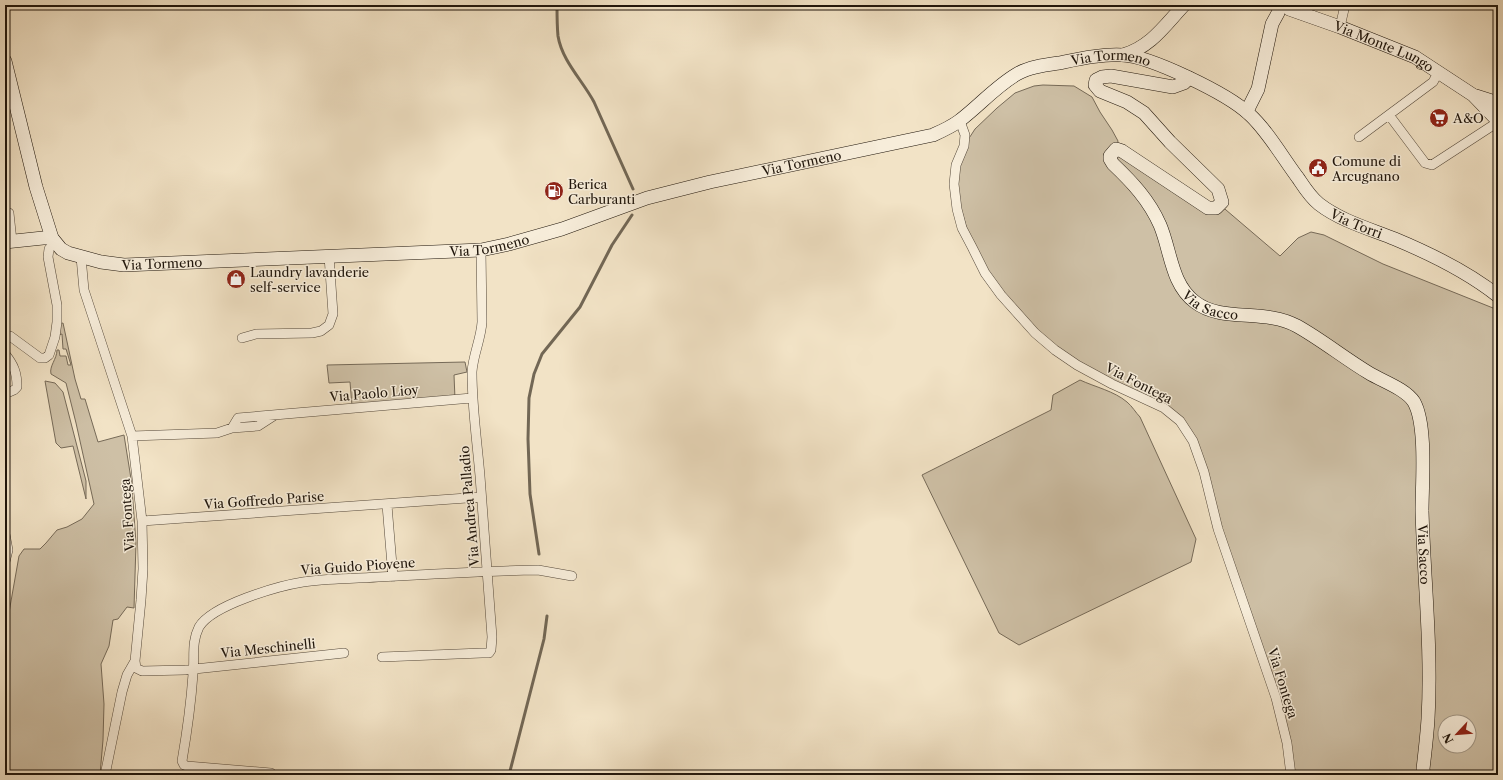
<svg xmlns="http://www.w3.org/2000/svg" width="1503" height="780" font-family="'Libre Caslon Text',serif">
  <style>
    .green { fill: #cec0a6; stroke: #766a58; fill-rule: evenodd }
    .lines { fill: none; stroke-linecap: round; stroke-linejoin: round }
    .stream { stroke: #726755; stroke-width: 3 }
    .street-casing { stroke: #54483a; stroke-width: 10 }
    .secondary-casing { stroke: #1f150b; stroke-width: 14 }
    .street { stroke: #f7edda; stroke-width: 9 }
    .secondary { stroke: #f7edda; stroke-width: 13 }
    .labels { text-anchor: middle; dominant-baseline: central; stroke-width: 3; stroke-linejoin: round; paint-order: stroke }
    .street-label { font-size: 13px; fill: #1f150b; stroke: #f7edda }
    .poi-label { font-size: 13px; fill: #1f150b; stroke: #f7edda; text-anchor: start }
  </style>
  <rect width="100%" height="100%" fill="#f2e3c6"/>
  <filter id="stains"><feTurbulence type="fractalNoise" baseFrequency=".005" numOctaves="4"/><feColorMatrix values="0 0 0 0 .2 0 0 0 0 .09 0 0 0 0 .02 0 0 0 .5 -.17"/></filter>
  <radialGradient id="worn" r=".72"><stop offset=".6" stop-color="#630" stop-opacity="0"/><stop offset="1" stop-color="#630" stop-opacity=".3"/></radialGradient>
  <path class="green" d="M 1043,85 L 1074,86 L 1092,97 L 1100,112 L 1112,130 L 1118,141 L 1116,149 L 1208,208 L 1219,204 L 1280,256 L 1298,238 L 1311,232 L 1324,235 L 1383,264 L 1498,310 L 1498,775 L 1291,775 L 1287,743 L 1204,472 L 1180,421 L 1077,365 L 1018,316 L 972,247 L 954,184 L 964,146 L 975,129 L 997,108 L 1015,93 L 1034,86 ZM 1445,722 L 1469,722 L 1469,746 L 1445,746 Z
    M 63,323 L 75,379 L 81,399 L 85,399 L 98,442 L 124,435 L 132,485 L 128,485 L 129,489 L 132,488 L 136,543 L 134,608 L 127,607 L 118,619 L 113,620 L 109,646 L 101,664 L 104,704 L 103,740 L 100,775 L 5,775 L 5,635 L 19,556 L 24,549 L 40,549 L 46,543 L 57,530 L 67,527 L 82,519 L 94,504 L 76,423 L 66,383 L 51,374 C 49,366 57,359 57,350 L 59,350 L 60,356 L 66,356 L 68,365 L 71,365 L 66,349 L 63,349 L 62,334 L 58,335 L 59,324 Z
    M 465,362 L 467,372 L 454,375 L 455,399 L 352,406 L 350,382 L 329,383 L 327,365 Z
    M 1080,380 C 1095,387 1114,391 1127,402 C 1132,406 1136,413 1140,417 L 1196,539 L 1191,562 L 1019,645 L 999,633 L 922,475 L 1051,410 L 1053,395 Z
    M 45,381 L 55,383 L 63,392 L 86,481 L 86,499 L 73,446 L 61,448 L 56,443 Z"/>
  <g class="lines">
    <path class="stream" d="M 557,5 C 557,15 557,26 558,36 C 562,61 583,81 594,102 L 633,189
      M 539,554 L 530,494 L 528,439 L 529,398 L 534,374 L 542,354 L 580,307 L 612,245 L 632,215
      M 509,775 L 544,639 L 547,616"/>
    <g class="street-casing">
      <path id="street" d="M 1340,27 L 1345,5
        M 1389,115 L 1425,163 L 1432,165 L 1498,122
        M 960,121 L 965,135 L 964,146 L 956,165 L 954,184 L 957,209 L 962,228 L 972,247 L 985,273 L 1001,295 L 1035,333 L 1055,350 L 1077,365 L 1112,384 L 1164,408 L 1180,421 L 1193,441 L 1204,472 L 1218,529 L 1276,698 L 1287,743 L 1291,775
        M 1359,137 L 1433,82 L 1438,73
        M 9,213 L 12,241
        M 81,257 L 84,290 L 132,436 L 142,521 L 143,569 L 141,600 L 135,661 L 127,675 L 122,692 L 105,775
        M 5,336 L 10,336 L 40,358 L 45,358 L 49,355 L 55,337 L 57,322 L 57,305 L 48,257 L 49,249 L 55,242
        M 242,338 L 256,334 L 312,333 L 321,331 L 329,325 L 333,314 L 329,256
        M 5,354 C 14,365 17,373 17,387 L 14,390 L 5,394
        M 232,428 L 238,418 L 472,398
        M 132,436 L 217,433 L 232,428 L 258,426 L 275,415
        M 387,505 L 393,577
        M 142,521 L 481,497
        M 5,534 L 8,550 L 5,562
        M 382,657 L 482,653 L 489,653 L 491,650 L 492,637 C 488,583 484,530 480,476 C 477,441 472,407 472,372 C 473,355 481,339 482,322 L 481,250
        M 135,661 L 136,668 L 142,671 L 185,670 L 344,653
        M 271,773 L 187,766 L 184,765 L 182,761 C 187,732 191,703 193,674 C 195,657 191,643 199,627 C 212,605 278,586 303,582 C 325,578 354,579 378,577 C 431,574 484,571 538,570 L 572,576"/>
    </g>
    <g class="secondary-casing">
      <g id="secondary">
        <path id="s1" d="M 1289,9 L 1340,27 L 1415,57 L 1473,95 L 1498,121"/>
        <path d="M 1123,55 C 1151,47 1165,25 1184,5"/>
        <path id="s2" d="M 5,61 L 36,187 L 52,238 L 61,249 L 68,253 L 101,262 L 124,265 L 481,250 L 509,244 L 562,229 L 647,198 L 710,182 L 933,135 C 942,131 951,127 959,121 C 979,106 995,87 1017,74 C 1029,67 1045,65 1059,63 C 1079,59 1101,54 1122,55 C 1150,56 1228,94 1249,114 C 1267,130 1283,158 1298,178 C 1304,187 1310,197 1319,204 C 1341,221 1370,229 1395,239 C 1431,254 1468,272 1498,296"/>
        <path id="s3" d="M 1189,78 L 1184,83 L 1173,87 L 1111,76 L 1102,77 L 1096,80 L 1095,85 L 1100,91 L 1127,102 L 1144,113 L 1170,142 L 1218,189 L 1222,202 L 1216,208 L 1208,208 L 1122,151 L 1116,149 L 1110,156 L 1110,159 L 1113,164 C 1132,182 1149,200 1160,225 C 1171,251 1171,284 1195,302 C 1222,323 1264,308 1297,326 C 1322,340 1344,358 1369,373 C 1382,381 1406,389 1414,402 C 1427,425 1422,484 1422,511 C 1424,580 1432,650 1428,719 C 1427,735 1425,752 1423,769 L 1424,775"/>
        <path d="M 1476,96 L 1498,103"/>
        <path d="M 1247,111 L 1258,89 L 1272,24 L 1278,13"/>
        <path d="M 5,242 L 43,238 L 52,238"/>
      </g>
    </g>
    <use href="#street" class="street"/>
    <use href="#secondary" class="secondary"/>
  </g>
  <defs>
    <g id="supermarket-disc" transform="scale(1)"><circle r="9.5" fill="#8f2418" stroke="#f7edda"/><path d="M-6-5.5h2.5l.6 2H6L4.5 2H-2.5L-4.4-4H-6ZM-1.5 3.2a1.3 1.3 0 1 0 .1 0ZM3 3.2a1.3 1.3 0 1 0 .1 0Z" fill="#fff"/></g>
    <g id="civic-disc" transform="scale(1)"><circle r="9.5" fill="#8f2418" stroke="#f7edda"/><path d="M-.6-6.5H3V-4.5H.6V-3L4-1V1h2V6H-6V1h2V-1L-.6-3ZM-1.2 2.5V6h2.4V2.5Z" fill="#fff"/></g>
    <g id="fuel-disc" transform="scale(1)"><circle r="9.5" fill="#8f2418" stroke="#f7edda"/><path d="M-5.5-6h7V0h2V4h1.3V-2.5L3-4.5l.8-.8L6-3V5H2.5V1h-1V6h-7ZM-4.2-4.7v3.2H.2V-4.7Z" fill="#fff"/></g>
    <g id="shop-disc" transform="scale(1)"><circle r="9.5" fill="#8f2418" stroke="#f7edda"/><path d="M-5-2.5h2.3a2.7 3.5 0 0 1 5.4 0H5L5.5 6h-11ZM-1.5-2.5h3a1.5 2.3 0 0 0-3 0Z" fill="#fff"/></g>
  </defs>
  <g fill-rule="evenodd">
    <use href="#supermarket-disc" x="1439" y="118"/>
    <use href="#civic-disc" x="1318" y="168"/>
    <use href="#fuel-disc" x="554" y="191"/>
    <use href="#shop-disc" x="236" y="279"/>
  </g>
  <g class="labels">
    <g class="street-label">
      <text stroke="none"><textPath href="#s1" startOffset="102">Via Monte Lungo</textPath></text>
      <text stroke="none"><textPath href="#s2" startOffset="1288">Via Tormeno</textPath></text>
      <text stroke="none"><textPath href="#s2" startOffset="953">Via Tormeno</textPath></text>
      <text stroke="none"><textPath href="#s2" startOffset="1597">Via Torri</textPath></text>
      <text stroke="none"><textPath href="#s2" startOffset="629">Via Tormeno</textPath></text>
      <text stroke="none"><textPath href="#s2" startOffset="301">Via Tormeno</textPath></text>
      <text stroke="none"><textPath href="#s3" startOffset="603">Via Sacco</textPath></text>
      <text transform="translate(1139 383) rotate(27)">Via Fontega</text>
      <text transform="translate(374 393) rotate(-5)">Via Paolo Lioy</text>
      <text transform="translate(264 500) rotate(-4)">Via Goffredo Parise</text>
      <text transform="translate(469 506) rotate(-95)">Via Andrea Palladio</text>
      <text transform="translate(127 515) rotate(-94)">Via Fontega</text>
      <text stroke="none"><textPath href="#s3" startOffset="987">Via Sacco</textPath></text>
      <text transform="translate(358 566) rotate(-4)">Via Guido Piovene</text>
      <text transform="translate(268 648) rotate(-6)">Via Meschinelli</text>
      <text transform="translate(1283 683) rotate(73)">Via Fontega</text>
    </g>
    <g class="poi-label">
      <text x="1453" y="118">A&amp;O</text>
      <text x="1332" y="161">Comune di<tspan x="1332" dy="15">Arcugnano</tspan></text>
      <text x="568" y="184">Berica<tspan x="568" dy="15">Carburanti</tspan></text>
      <text x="250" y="272">Laundry lavanderie<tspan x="250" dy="15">self-service</tspan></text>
    </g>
  </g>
  <rect width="1503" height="780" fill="none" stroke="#f2e3c6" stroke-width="20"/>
  <rect x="6" y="6" width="1491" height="768" fill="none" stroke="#1f150b" stroke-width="2"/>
  <rect x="10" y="10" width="1483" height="760" fill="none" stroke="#1f150b"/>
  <g transform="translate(1457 734) rotate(244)"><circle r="19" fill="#f7edda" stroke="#a19787"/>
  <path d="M0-3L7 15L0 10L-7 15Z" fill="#8f2418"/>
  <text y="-6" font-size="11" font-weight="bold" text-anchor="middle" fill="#1f150b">N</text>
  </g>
  <rect width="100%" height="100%" filter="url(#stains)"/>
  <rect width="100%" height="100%" fill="url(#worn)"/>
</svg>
